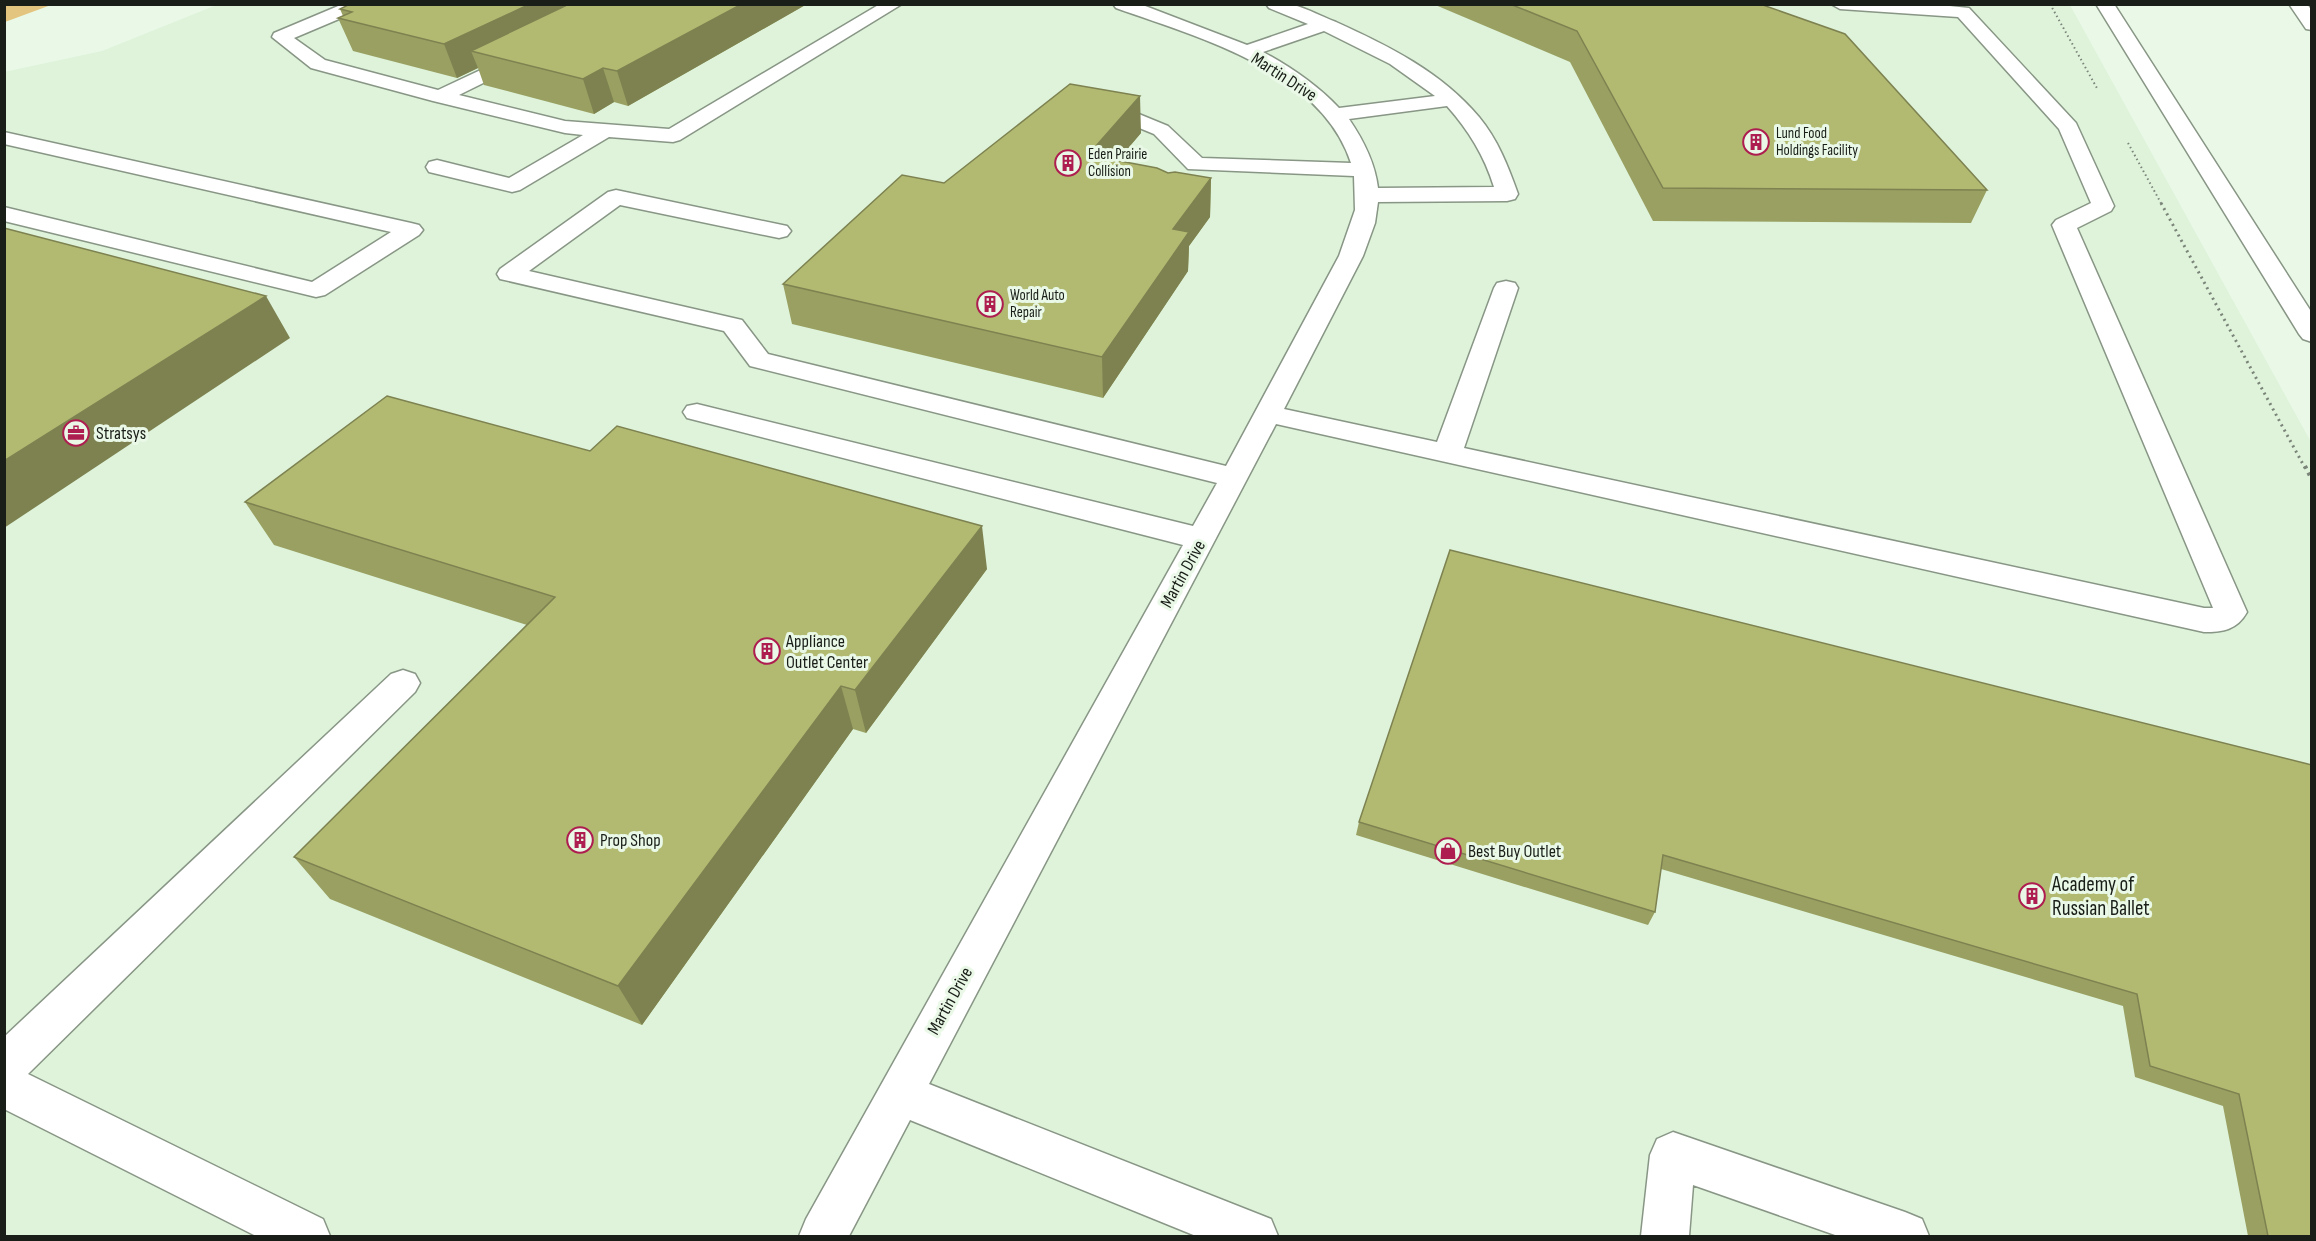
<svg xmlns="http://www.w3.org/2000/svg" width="2316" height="1241" font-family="'Sofia Sans Condensed',sans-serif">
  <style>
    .built { fill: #def3da }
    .green { fill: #e3c57f }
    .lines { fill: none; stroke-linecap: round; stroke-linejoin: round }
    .minor-casing { stroke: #889685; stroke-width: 3 }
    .highway-casing { stroke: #889685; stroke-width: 3 }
    .path-far2 { stroke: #7b8479; stroke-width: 2; stroke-dasharray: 1.5 3; stroke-linecap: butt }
    .path-far1 { stroke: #7b8479; stroke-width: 3; stroke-dasharray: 2 4; stroke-linecap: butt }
    .path { stroke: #7b8479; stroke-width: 4; stroke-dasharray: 3 4.5; stroke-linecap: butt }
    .minor { fill: #fff; fill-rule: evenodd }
    .highway { fill: #fff; fill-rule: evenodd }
    .wall { fill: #99a062 }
    .shaded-wall { fill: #7d8250 }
    .building { fill: #b2ba72; stroke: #7d8250; stroke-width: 1.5 }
    .labels { text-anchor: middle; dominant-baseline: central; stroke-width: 6; stroke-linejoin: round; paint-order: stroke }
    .far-poi-label { font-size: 15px; fill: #191e18; stroke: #eaf9e7; text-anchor: start }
    .street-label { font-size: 18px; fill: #191e18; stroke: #eaf9e7 }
    .poi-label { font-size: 18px; fill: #191e18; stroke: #eaf9e7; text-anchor: start }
    .near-poi-label { font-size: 21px; fill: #191e18; stroke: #eaf9e7; text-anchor: start }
  </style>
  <rect width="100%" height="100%" fill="#eaf9e7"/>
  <path class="built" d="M 219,4 L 2070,5 L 2311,442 L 2311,1236 L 5,1236 L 4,72 L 102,51 Z"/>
  <path class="green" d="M 5,4 L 51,4 L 51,5 L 5,22 Z"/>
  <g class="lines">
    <g class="minor-casing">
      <path id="minor" d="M 343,4 L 368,4 L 365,8 L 294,38 L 325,60 L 438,90 L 521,51 L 528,53 L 531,57 L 528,61 L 459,95 L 565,121 L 669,129 L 880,4 L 902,4 L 680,140 L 673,142 L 609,137 L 520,190 L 512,192 L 429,172 L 426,167 L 429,162 L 437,160 L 509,178 L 583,135 L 565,133 L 433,101 L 311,68 L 272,37 L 274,33 Z
        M 1113,4 L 1140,4 L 1247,45 L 1308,24 L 1269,8 L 1266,4 C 1275,4 1286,3 1294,5 C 1308,9 1323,17 1336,22 C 1389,46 1441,72 1479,117 C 1498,140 1508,166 1518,194 L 1515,199 L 1507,201 L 1378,202 L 1375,223 L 1363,256 L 1284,409 L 1437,442 L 1494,288 L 1497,283 L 1506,281 L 1515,283 L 1518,288 L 1464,448 L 2204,608 L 2213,608 L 2052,225 L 2056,220 L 2091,203 L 2059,129 L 1958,17 L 1840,9 L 1831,4 L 1930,4 L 1969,8 L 2076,123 L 2114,206 L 2111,211 L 2077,228 L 2247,612 C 2237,630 2223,632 2204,632 L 1276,424 L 929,1084 L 1271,1219 L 1278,1236 L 1196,1236 L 910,1120 L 849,1236 L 799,1236 L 806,1219 L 1183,545 L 687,418 L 683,412 L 687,406 L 697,404 L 1193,526 L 1217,483 L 750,366 L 724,331 L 500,279 L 497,274 L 500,269 L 608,192 L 616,190 L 787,226 L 791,231 L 787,236 L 779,238 L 620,205 L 529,271 L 742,320 L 768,354 L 1226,466 L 1339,256 L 1355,210 L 1354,176 L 1188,169 L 1154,134 L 1098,111 L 1095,107 L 1098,103 L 1112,103 L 1168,126 L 1202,158 L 1351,163 C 1321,70 1197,37 1116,8 ZM 1324,31 L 1390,64 L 1435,96 L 1339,108 C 1317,85 1291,67 1263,52 ZM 1447,106 C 1469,131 1484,155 1494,187 L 1378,188 C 1375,163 1364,141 1349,119 Z
        M 4,132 L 411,223 L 419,225 L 423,230 L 419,235 L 325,295 L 316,297 L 4,221 L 4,207 L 312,282 L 391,232 L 4,144 Z
        M 403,670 L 415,674 L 420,683 L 415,692 L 28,1074 L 323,1219 L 330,1236 L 256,1236 L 4,1109 L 4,1037 L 391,674 Z
        M 1673,1132 L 1905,1212 L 1922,1219 L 1929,1236 L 1838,1236 L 1693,1185 L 1689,1236 L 1641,1236 L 1650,1155 L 1657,1139 Z"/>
    </g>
    <g class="highway-casing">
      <path id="highway" d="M 2096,4 L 2114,4 L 2312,313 L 2312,342 L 2303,339 L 2299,334 Z
        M 2289,4 L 2307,4 L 2312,11 L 2312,30 L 2306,29 Z"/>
    </g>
    <path class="path-far2" d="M 2050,4 L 2098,90
      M 2128,143 L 2162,205"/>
    <path class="path-far1" d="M 2161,203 L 2305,468"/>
    <path class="path" d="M 2305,466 L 2312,480"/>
    <use href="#minor" class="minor"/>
    <use href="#highway" class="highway"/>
  </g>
  <path class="wall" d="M 807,4 L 628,106 L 614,102 L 594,114 L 484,85 L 478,68 L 457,78 L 353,51 L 338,18 L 343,16 L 340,9 Z
    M 1433,4 L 1760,4 L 1987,190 L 1971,223 L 1653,221 L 1570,62 Z
    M 1141,133 L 1117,161 L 1168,173 L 1211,178 L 1210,217 L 1189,246 L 1188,271 L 1103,398 L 792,324 L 783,284 L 944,183 Z
    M 245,502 L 987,569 L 866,733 L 853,729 L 642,1025 L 330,899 L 294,857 L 527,625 L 274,545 Z
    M 2312,765 L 2312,1236 L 2248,1236 L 2223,1106 L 2135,1077 L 2123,1006 L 1661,869 L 1655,912 L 1648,925 L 1356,835 L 1359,822 Z"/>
  <path class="shaded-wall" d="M 530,4 L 570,4 L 471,51 L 478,68 L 457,78 L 444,44 Z
    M 742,4 L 807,4 L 628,106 L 617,71 Z
    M 603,68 L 614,102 L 594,114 L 583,79 Z
    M 1140,96 L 1141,133 L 1090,193 L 1088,155 Z
    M 1211,178 L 1210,217 L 1189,246 L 1188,271 L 1103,398 L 1102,357 L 1173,229 Z
    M 266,296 L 290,338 L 4,528 L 4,461 Z
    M 982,526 L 987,569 L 866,733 L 855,690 Z
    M 841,686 L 853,729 L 642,1025 L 618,986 Z"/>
  <path class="building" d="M 350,4 L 530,4 L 444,44 L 338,18 L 352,12 L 340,9 Z
    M 569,4 L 742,4 L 617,71 L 603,68 L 583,79 L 471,51 Z
    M 1510,4 L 1760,4 L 1845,34 L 1987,190 L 1663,188 L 1577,31 Z
    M 1070,84 L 1140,96 L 1088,155 L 1157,168 L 1168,173 L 1175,172 L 1211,178 L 1173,229 L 1189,232 L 1102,357 L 783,284 L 902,175 L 944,183 Z
    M 4,228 L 266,296 L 4,461 Z
    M 387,396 L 590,451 L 617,426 L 982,526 L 855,690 L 841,686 L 618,986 L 294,857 L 555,597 L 245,502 Z
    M 1450,550 L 2312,765 L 2312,1236 L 2268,1236 L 2239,1094 L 2150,1066 L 2137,994 L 1663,855 L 1655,912 L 1359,822 Z"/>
  <defs>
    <g id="building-ring" transform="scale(1.35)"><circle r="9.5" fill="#eaf9e7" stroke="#ae1d4f" stroke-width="1.5"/><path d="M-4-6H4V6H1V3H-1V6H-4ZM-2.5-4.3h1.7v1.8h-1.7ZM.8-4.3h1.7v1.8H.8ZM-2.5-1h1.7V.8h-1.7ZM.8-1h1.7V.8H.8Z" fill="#ae1d4f"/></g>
    <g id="office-ring" transform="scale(1.35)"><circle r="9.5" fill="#eaf9e7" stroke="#ae1d4f" stroke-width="1.5"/><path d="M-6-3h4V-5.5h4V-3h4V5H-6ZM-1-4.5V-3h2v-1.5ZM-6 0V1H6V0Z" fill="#ae1d4f"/></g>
    <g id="shop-ring" transform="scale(1.35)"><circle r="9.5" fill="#eaf9e7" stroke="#ae1d4f" stroke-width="1.5"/><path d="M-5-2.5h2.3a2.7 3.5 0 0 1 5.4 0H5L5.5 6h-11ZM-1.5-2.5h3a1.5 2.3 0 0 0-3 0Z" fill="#ae1d4f"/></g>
  </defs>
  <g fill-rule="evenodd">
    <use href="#building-ring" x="1756" y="142"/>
    <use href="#building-ring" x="1068" y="163"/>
    <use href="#building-ring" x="990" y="304"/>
    <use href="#office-ring" x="76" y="433"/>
    <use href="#building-ring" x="767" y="651"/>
    <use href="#building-ring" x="580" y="840"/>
    <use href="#shop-ring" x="1448" y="851"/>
    <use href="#building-ring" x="2032" y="896"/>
  </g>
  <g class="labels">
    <g class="far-poi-label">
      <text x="1776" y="133">Lund Food<tspan x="1776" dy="17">Holdings Facility</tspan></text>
      <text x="1088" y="154">Eden Prairie<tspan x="1088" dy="17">Collision</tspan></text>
      <text x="1010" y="295">World Auto<tspan x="1010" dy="17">Repair</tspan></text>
    </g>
    <g class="street-label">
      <text transform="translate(1284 77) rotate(33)">Martin Drive</text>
      <text transform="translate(1183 574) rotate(-61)">Martin Drive</text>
      <text transform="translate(950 1001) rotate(-61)">Martin Drive</text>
    </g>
    <g class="poi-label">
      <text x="96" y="433">Stratsys</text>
      <text x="786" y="641">Appliance<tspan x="786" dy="21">Outlet Center</tspan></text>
      <text x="600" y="840">Prop Shop</text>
      <text x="1468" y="851">Best Buy Outlet</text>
    </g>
    <g class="near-poi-label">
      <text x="2052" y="884">Academy of<tspan x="2052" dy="24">Russian Ballet</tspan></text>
    </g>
  </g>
  <rect width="2316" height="1241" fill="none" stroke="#191e18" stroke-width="12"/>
</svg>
